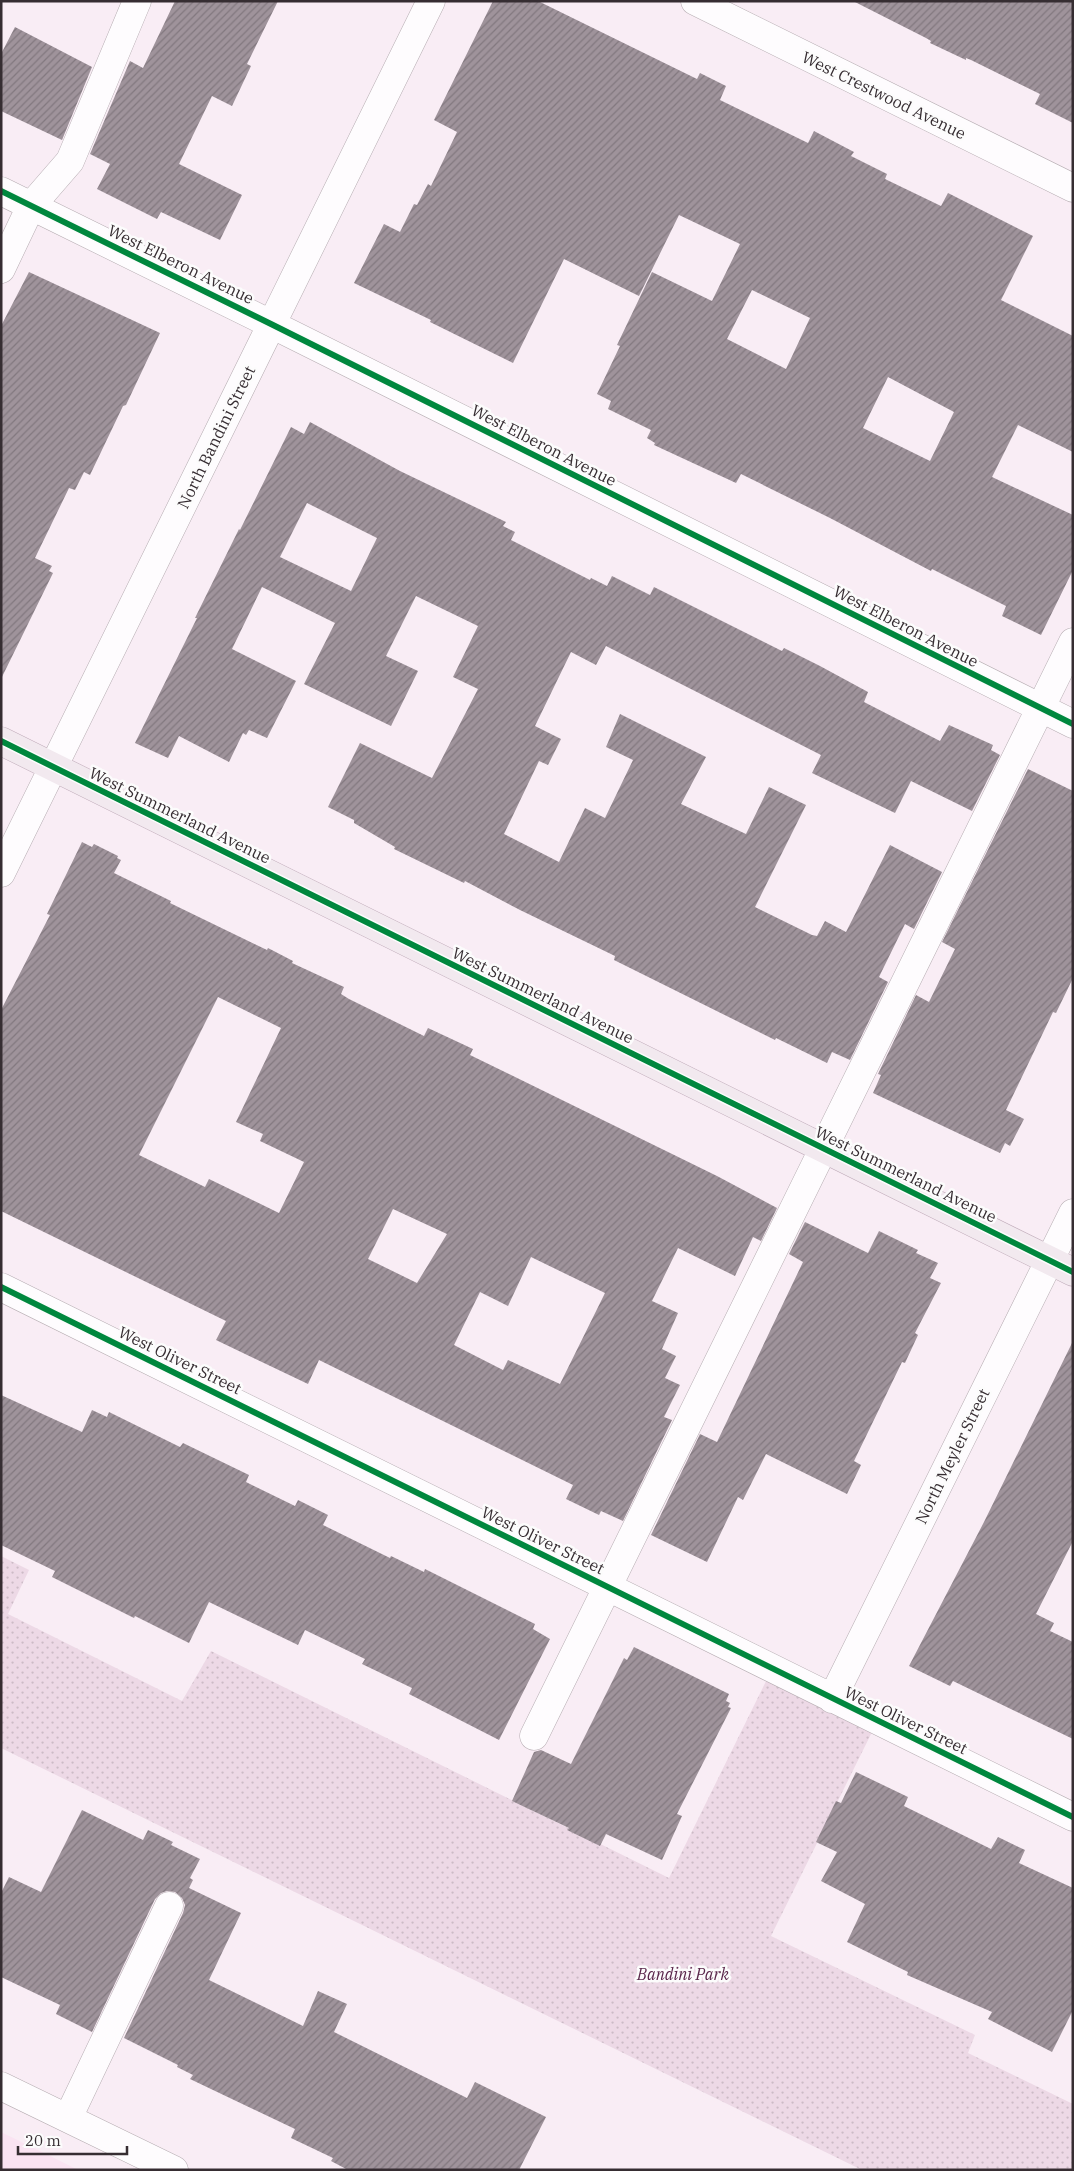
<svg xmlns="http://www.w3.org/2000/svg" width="1074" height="2171" font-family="'IBM Plex Serif',serif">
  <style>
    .built { fill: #fae3f2 }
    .park { fill: url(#park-dots) }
    .building { fill: url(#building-hatch); fill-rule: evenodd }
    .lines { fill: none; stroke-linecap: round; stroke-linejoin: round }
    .minor-casing { stroke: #b6adb2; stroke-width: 29 }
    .major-casing { stroke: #c0acba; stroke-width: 29 }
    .minor { stroke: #fefcfe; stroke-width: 28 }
    .major { stroke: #f2e9ef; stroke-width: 28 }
    .cycleway-casing { stroke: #fcfcfc; stroke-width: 9 }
    .cycleway { stroke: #00873e; stroke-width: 6 }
    .labels { text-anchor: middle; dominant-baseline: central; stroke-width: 5; stroke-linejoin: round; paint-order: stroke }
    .street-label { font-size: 16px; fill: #362d32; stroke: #fcfcfc }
    .park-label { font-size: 16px; font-style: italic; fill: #5a274b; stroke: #fcfcfc }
  </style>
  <defs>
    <pattern id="park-dots" width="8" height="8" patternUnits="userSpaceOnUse" patternTransform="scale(1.25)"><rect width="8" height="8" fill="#edd9e6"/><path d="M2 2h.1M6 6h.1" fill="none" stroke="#ccbbc6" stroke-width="1.8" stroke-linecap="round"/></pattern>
    <pattern id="building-hatch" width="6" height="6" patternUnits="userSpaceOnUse" patternTransform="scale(1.25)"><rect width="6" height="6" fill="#9f939b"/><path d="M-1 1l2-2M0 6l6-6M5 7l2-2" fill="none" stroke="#82787f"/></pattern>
  </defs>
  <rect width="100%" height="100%" fill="#f9edf5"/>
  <path class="built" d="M 1,2132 L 48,2155 L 78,2170 L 1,2170 Z"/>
  <path class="park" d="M 1,1556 L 29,1570 L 8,1614 L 182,1701 L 211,1651 L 669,1878 L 770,1673 L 875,1726 L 771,1936 L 975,2035 L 968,2053 L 1073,2104 L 1073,2170 L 862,2170 L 1,1748 Z"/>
  <path class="building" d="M 175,1 L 278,1 L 247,64 L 251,66 L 232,106 L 212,96 L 179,164 L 242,195 L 220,240 L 161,212 L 157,219 L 97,189 L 110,164 L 90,154 L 130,61 L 143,68 Z
    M 493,1 L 538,1 L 697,79 L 700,73 L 726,86 L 720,100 L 808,143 L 814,131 L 854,152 L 851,156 L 887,174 L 885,179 L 941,206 L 948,193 L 1033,236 L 1001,300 L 1073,336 L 1073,452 L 1018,425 L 992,477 L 1073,515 L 1073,570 L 1041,635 L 1002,616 L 1006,606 L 932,569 L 931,571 L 830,518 L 741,474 L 736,483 L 654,445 L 655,443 L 647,438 L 651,430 L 608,409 L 611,401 L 597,394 L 620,346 L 617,345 L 652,272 L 712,301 L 740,244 L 679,215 L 639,296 L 564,259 L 513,363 L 430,322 L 431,320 L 354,283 L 384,224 L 400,232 L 414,204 L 417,205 L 428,184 L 431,186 L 457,132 L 434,120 ZM 752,290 L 810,318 L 786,369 L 727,339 ZM 888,377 L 954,412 L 930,461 L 863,428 Z
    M 853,1 L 1073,1 L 1073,123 L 1035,104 L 1040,94 L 971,60 L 966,58 L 966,60 L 930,43 L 931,41 L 926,38 Z
    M 15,27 L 92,67 L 62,140 L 1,111 L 1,54 Z
    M 29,272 L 160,333 L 126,405 L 123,406 L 90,475 L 84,472 L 75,490 L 69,488 L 35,558 L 52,566 L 49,571 L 53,573 L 1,679 L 1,326 Z
    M 310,422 L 400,471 L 506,522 L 503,526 L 515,532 L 511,540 L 590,580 L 591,578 L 607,586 L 612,576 L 650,595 L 654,587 L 782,651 L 784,648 L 820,666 L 868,692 L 864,702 L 940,741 L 949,725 L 993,745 L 991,750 L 1000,755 L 972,811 L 911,781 L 895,813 L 812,773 L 821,755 L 606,646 L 596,665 L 571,652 L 535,726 L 561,739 L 548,765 L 539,761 L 504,834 L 559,862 L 585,808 L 605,818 L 633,760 L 606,747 L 620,714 L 706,757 L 681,804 L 746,834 L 769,787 L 806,805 L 755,907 L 812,935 L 817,936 L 825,921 L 846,932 L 890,845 L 942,872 L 914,929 L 905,924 L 879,977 L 888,982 L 850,1060 L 832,1052 L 827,1063 L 776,1038 L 775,1040 L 614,960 L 615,956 L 520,910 L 465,881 L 464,883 L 394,849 L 395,847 L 354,823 L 354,820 L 328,807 L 360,743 L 432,778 L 478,689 L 453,677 L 478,626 L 416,596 L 386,656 L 418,671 L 391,726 L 304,684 L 335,623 L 262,587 L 232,649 L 296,681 L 267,738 L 249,730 L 246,735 L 243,733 L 229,762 L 179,736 L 168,758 L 135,743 L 197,618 L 195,618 L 239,529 L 240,530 L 291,427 L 304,434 ZM 307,503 L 377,538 L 351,591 L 280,557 Z
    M 1028,769 L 1073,791 L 1073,978 L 1056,1013 L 1053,1012 L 1006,1110 L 1024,1119 L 1010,1146 L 1005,1143 L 1000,1153 L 873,1093 L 881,1075 L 878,1074 L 916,995 L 929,1002 L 955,949 L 942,942 Z
    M 82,842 L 92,847 L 94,844 L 118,856 L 117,858 L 121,860 L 114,873 L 171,901 L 170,903 L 267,950 L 268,948 L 293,961 L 292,963 L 344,987 L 341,994 L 349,999 L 424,1036 L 428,1028 L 473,1049 L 470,1055 L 717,1176 L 777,1208 L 761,1241 L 753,1237 L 735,1276 L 678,1248 L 652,1301 L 678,1313 L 662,1349 L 676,1356 L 665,1378 L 680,1385 L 664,1417 L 672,1420 L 623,1521 L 601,1511 L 599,1515 L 566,1499 L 573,1485 L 319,1360 L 308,1384 L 216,1340 L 226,1321 L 1,1211 L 1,1010 L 50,915 L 47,914 ZM 218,997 L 281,1028 L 236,1122 L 263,1134 L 260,1141 L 304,1162 L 279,1213 L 209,1179 L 205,1187 L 139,1155 ZM 393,1209 L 447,1234 L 417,1283 L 368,1259 ZM 531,1257 L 605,1293 L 560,1384 L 508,1360 L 503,1370 L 454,1345 L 480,1292 L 508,1306 Z
    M 805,1222 L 868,1253 L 879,1231 L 918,1250 L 916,1253 L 938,1263 L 930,1278 L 941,1283 L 915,1333 L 918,1335 L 905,1363 L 902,1362 L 854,1461 L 861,1465 L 847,1494 L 766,1454 L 743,1500 L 738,1497 L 707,1562 L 651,1535 L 700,1434 L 717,1442 L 803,1262 L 789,1254 Z
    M 1073,1341 L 1073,1541 L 1036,1614 L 1054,1623 L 1050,1631 L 1073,1642 L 1073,1739 L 953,1681 L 950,1686 L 909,1666 L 984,1522 Z
    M 1,1395 L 82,1432 L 92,1410 L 107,1417 L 109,1412 L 180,1447 L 183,1443 L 249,1475 L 246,1482 L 295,1506 L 298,1500 L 328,1515 L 323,1525 L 390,1558 L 391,1556 L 424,1572 L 425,1569 L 535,1624 L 533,1629 L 550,1639 L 499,1740 L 409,1694 L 412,1688 L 362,1664 L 365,1659 L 305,1630 L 298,1645 L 209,1602 L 189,1643 L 135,1616 L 134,1618 L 52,1577 L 55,1571 L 1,1545 Z
    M 634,1647 L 729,1694 L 726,1701 L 730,1703 L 728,1707 L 731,1708 L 677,1814 L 682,1816 L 662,1860 L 606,1834 L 600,1846 L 567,1830 L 569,1828 L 512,1801 L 534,1752 L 541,1750 L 571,1764 L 624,1658 L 627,1660 Z
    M 856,1772 L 908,1797 L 904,1806 L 991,1849 L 998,1837 L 1025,1850 L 1019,1863 L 1073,1888 L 1073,2010 L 1052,2052 L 988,2019 L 992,2012 L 907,1975 L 908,1972 L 847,1942 L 865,1904 L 821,1881 L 837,1852 L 816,1842 L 836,1801 L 841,1803 Z
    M 82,1810 L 143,1840 L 148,1830 L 173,1842 L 171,1845 L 200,1859 L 190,1878 L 193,1880 L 189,1888 L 241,1913 L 209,1980 L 303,2026 L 318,1991 L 347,2004 L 334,2032 L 467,2098 L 475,2082 L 546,2117 L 519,2170 L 348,2170 L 331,2161 L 333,2158 L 291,2138 L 295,2129 L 190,2079 L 193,2075 L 177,2067 L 178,2065 L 124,2038 L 183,1913 L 185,1905 L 182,1898 L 175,1892 L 167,1891 L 161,1893 L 155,1899 L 92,2032 L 56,2014 L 60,2005 L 1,1977 L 1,1893 L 9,1877 L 41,1892 Z"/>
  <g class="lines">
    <g class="minor-casing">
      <path id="minor" d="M 695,1 L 1073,188
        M 1,191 L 271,324 L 1073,724
        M 1,269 L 31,206 L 70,161 L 137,1
        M 1,873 L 431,1
        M 1,1287 L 1073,1817
        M 832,1699 L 1073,1213
        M 534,1736 L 1073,642
        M 1,2086 L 174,2170
        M 68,2118 L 169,1906"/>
    </g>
    <g class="major-casing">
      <path id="major" d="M 1,741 L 1073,1272"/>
    </g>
    <use href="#minor" class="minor"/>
    <use href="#major" class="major"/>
    <g class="cycleway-casing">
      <path id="cycleway" d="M 1,191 L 271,324 L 1073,724
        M 1,741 L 1073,1272
        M 1,1287 L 1073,1817"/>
    </g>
    <use href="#cycleway" class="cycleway"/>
  </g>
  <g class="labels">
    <g class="street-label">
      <text transform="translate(884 95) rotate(26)">West Crestwood Avenue</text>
      <text transform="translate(181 264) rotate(26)">West Elberon Avenue</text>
      <text transform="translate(216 437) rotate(-64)">North Bandini Street</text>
      <text transform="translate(544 445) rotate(27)">West Elberon Avenue</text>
      <text transform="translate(906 626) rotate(27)">West Elberon Avenue</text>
      <text transform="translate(180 815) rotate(26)">West Summerland Avenue</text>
      <text transform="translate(543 995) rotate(26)">West Summerland Avenue</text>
      <text transform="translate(906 1174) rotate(26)">West Summerland Avenue</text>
      <text transform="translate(180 1360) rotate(26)">West Oliver Street</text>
      <text transform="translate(952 1456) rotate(-64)">North Meyler Street</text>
      <text transform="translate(543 1540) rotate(26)">West Oliver Street</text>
      <text transform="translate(906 1720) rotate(26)">West Oliver Street</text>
    </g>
    <g class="park-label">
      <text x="683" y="1974">Bandini Park</text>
    </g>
  </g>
  <rect width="1074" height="2171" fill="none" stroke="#362d32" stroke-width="5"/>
  <path d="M18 2146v8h109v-8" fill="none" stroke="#362d32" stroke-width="2.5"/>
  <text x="25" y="2146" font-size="15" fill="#362d32" stroke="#fcfcfc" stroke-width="4" paint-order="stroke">20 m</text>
</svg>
